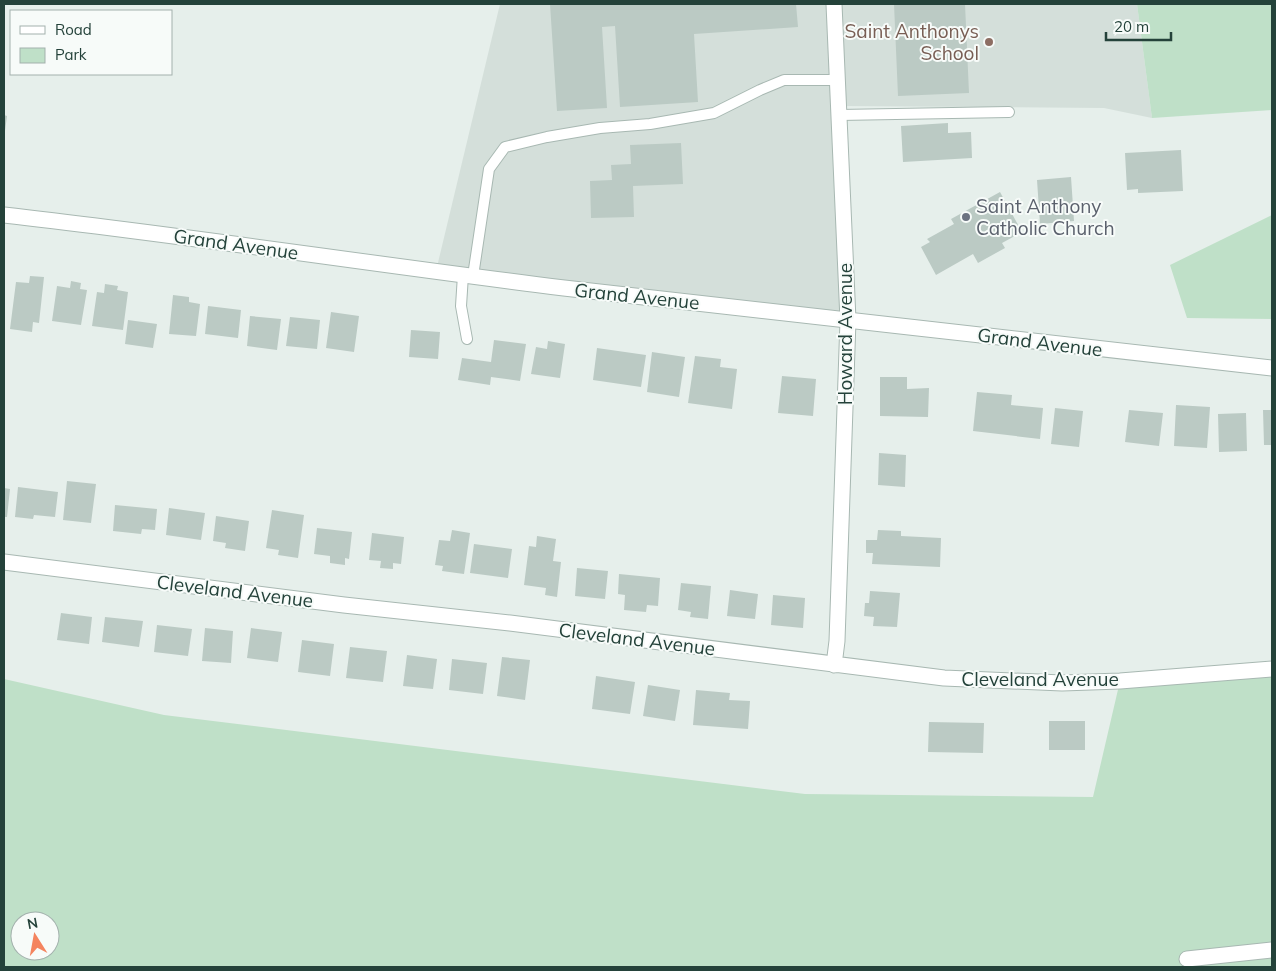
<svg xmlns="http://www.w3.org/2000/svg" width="1276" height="971" font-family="Mulish,sans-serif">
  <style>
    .built { fill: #d4dfda }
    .green { fill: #bfe0c8; fill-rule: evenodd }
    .building { fill: #bbcac4 }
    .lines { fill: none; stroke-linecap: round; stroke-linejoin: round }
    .service-casing { stroke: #a8b8b2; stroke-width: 12 }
    .minor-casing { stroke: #a8b8b2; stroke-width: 17 }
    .tertiary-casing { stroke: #a8b8b2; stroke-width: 17 }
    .service { stroke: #fff; stroke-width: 10 }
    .minor { stroke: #fff; stroke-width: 15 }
    .tertiary { stroke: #fff; stroke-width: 15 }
    .education-dot { fill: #8d6e63; stroke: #f7fbf9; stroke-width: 2 }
    .worship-dot { fill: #6b7280; stroke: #f7fbf9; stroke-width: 2 }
    .labels { text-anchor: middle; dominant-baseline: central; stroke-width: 4; stroke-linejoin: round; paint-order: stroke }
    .education-label { font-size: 19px; fill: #785e54; stroke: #f7fbf9; text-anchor: end }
    .worship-label { font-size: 19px; fill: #5b616d; stroke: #f7fbf9; text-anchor: start }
    .street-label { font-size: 19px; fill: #24423a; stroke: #f7fbf9 }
  </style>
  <rect width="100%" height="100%" fill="#e6efeb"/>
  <path class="built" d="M 500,4 L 1137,4 L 1152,118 L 1104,108 L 839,106 L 848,320 L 436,271 Z"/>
  <path class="green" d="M 1137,4 L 1272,4 L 1272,110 L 1152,118 Z
    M 1272,215 L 1272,319 L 1187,318 L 1170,265 Z
    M 1272,669 L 1272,967 L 4,967 L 4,679 L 164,715 L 805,794 L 1093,797 L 1120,681 ZM 20,921 L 50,921 L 50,951 L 20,951 Z"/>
  <path class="building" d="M 550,4 L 796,4 L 798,27 L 694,34 L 698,102 L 620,107 L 615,26 L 602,27 L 607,108 L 557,111 Z
    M 894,4 L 965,4 L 969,93 L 898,96 Z
    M 4,115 L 7,116 L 5,131 L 4,131 Z
    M 948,123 L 948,133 L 971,132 L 972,158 L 903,162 L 901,126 Z
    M 681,143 L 683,184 L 633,186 L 634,217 L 591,218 L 590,181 L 612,180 L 611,165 L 631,164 L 630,145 Z
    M 1181,150 L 1183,191 L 1138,193 L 1138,189 L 1127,190 L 1125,153 Z
    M 1071,177 L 1074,221 L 1040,224 L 1037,180 Z
    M 1000,192 L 1022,232 L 1002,243 L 1005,248 L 978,263 L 973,254 L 936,275 L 921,247 L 930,242 L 927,239 L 954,224 L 951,219 Z
    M 30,276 L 44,277 L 39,323 L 33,322 L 32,332 L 10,329 L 16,282 L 29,283 Z
    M 71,281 L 81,283 L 80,289 L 87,290 L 81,325 L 52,321 L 57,286 L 70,288 Z
    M 105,284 L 118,286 L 117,290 L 128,292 L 123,330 L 92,326 L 97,292 L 104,293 Z
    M 173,295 L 189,297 L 189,302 L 200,304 L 196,336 L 169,334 Z
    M 208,306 L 241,310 L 238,338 L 205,334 Z
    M 331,312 L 359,316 L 354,352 L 326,348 Z
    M 250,316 L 281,319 L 277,350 L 247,346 Z
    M 290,317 L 320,320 L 317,349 L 286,346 Z
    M 128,320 L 157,324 L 153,348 L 125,344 Z
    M 411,330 L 440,332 L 438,359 L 409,357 Z
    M 494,340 L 526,344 L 520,381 L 491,377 L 490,385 L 458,380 L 462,358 L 491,362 Z
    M 548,341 L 565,344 L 560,378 L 531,374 L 536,347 L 547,349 Z
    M 597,348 L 646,355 L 641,387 L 593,380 Z
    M 652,352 L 685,357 L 679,397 L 647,392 Z
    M 695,356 L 721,359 L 720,367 L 737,369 L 732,409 L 688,403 Z
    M 782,376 L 816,379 L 813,416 L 778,413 Z
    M 880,377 L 907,377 L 907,389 L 929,388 L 928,417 L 880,416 Z
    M 977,392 L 1012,395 L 1011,405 L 1043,408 L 1040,439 L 973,431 Z
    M 1176,405 L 1210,407 L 1207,448 L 1174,446 Z
    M 1055,408 L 1083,411 L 1079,447 L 1051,444 Z
    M 1129,410 L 1163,413 L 1159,446 L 1125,442 Z
    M 1263,410 L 1272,410 L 1272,445 L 1264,445 Z
    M 1246,413 L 1247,451 L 1219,452 L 1218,414 Z
    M 879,453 L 906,455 L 905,487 L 878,485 Z
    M 67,481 L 96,484 L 91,523 L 63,520 Z
    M 18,487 L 58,492 L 55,517 L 34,515 L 33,519 L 15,517 Z
    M 4,488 L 10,489 L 7,517 L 4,517 Z
    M 115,505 L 157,509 L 155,530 L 142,529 L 141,534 L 113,531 Z
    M 169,508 L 205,513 L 201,540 L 166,535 Z
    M 272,510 L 304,515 L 298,558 L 278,555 L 279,550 L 266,548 Z
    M 216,516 L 249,521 L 245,551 L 225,548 L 226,543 L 213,541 Z
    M 317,528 L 352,532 L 349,559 L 345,558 L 345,565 L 330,563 L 330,556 L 314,554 Z
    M 452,530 L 470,533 L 464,574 L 442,571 L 443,566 L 435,565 L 439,540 L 450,541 Z
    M 878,530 L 901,531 L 901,536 L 941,538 L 940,567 L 872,564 L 873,553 L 866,553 L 866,540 L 877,540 Z
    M 372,533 L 404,537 L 401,564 L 393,563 L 393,569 L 380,568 L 381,561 L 369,560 Z
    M 537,536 L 556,539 L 553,561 L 561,562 L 557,597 L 545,595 L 546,588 L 524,585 L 529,546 L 536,547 Z
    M 474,544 L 512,549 L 508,578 L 470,573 Z
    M 577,568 L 608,571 L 605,599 L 575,596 Z
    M 619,574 L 660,578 L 658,606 L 647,605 L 646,612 L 624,610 L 625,595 L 618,594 Z
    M 681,583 L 711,586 L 708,619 L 690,617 L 691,612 L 678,610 Z
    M 730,590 L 758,594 L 755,619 L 727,616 Z
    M 870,591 L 900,593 L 897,627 L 873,626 L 874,617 L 864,616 L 865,603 L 869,603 Z
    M 773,595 L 805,598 L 803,628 L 771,625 Z
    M 61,613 L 92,617 L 89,644 L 57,640 Z
    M 105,617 L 143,621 L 139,647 L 102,642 Z
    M 157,625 L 192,629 L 188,656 L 154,652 Z
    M 205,628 L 233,631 L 231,663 L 202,661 Z
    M 251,628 L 282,632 L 278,662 L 247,658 Z
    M 302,640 L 334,644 L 330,676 L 298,672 Z
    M 350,647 L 387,651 L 383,682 L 346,678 Z
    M 407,655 L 437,659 L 433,689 L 403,686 Z
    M 502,657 L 530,660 L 525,700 L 497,696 Z
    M 452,659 L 487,663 L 483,694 L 449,690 Z
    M 596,676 L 635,682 L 630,714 L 592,709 Z
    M 648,685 L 680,690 L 675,721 L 643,716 Z
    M 696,690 L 730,693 L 729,700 L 750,701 L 748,729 L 693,725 Z
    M 1049,721 L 1085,721 L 1085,750 L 1049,750 Z
    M 929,722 L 984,723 L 983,753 L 928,752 Z"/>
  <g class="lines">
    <g class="service-casing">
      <path id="service" d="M 839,115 L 1009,112
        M 463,275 L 461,306 L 467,339
        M 473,276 L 489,169 L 505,147 L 547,137 L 600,128 L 650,124 L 714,113 L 760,90 L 784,80 L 837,80"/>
    </g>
    <g class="minor-casing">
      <path id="minor" d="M 4,562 L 344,605 L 510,623 L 944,678 L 1062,683 L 1120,681 L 1272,669
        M 834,665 L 837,641 L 848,320 L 834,4
        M 1187,959 L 1272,950"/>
    </g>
    <g class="tertiary-casing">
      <path id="tertiary" d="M 4,215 C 191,236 377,265 564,288 C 800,315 1036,341 1272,368"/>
    </g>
    <use href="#service" class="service"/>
    <use href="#minor" class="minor"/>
    <use href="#tertiary" class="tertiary"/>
  </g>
  <circle class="education-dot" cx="989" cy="42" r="5"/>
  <circle class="worship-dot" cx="966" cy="217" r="5"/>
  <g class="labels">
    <g class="education-label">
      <text x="979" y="31">Saint Anthonys<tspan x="979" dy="22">School</tspan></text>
    </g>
    <g class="worship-label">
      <text x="976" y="206">Saint Anthony<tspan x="976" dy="22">Catholic Church</tspan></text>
    </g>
    <g class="street-label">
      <text transform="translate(236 244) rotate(8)">Grand Avenue</text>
      <text transform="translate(637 296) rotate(6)">Grand Avenue</text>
      <text transform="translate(845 334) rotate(-90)">Howard Avenue</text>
      <text transform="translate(1040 342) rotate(7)">Grand Avenue</text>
      <text transform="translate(235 591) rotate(7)">Cleveland Avenue</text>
      <text transform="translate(637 639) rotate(7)">Cleveland Avenue</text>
      <text x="1040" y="679">Cleveland Avenue</text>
    </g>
  </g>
  <rect width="1276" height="971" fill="none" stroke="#24423a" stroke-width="10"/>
  <rect x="10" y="10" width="162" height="65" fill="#f7fbf9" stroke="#a3b1ad"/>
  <rect x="20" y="26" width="25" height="8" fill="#ffffff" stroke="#a3b1ad"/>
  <text x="55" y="35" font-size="15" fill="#24423a">Road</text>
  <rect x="20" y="48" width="25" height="15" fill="#bfe0c8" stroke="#a3b1ad"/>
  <text x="55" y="60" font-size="15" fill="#24423a">Park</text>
  <g transform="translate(35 936) rotate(349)"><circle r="24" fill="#f7fbf9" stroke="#a3b1ad"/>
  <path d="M0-4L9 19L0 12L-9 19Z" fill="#f4845f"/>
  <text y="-8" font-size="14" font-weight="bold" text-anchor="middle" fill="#24423a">N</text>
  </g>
  <path d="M1106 32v8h65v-8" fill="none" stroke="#24423a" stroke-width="2.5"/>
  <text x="1114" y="32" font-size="15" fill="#24423a" stroke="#f7fbf9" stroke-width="4" paint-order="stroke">20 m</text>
</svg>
